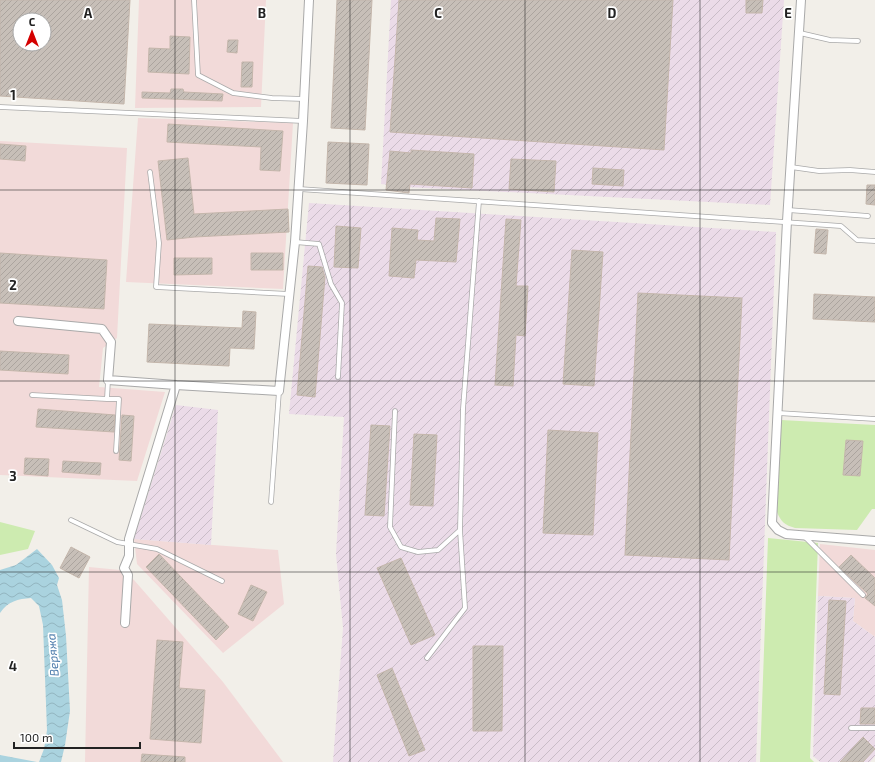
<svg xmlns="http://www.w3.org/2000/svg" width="875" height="762" font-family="'Exo 2',sans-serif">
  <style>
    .commercial { fill: #f2dad9 }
    .industrial { fill: url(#industrial-furrows) }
    .grass { fill: #cdebb0 }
    .water { fill: url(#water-waves) }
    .building { fill: url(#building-hatch); stroke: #c4b6ab; fill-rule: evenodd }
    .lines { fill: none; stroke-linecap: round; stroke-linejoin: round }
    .service-casing { stroke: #a9a9a9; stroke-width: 5.5 }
    .minor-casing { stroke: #a9a9a9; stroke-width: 10 }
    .service { stroke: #fff; stroke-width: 4 }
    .minor { stroke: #fff; stroke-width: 8 }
    .grid { fill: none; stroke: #222; stroke-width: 1; stroke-opacity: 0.55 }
    .labels { text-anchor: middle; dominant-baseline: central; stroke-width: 3.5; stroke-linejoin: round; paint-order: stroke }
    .water-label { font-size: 12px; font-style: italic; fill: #4a7aab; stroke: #fff }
    .grid-label { font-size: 13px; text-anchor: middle; font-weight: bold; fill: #222; stroke: #fff; stroke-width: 3.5; stroke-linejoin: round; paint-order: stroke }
  </style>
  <defs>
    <pattern id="industrial-furrows" width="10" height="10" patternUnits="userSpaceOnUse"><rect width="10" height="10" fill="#ebdbe8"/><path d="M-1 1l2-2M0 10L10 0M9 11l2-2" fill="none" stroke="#c9bcc7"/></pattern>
    <pattern id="water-waves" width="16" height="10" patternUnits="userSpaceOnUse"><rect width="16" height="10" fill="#aad3df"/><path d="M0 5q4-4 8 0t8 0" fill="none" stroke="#92b5bf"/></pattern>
    <pattern id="building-hatch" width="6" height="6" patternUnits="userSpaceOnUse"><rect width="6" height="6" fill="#c7bfb8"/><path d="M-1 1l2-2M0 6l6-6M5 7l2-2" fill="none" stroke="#aba49e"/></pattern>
  </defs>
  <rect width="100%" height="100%" fill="#f2efe9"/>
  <path class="commercial" d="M 139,0 L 266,0 L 261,107 L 135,108 Z
    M 138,118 L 293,123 L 283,289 L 126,282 Z
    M 0,141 L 127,148 L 117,338 L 103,348 L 99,387 L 165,392 L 137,481 L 0,475 Z
    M 134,539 L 278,550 L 284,604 L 223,653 L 137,564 Z
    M 820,544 L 875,550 L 875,637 L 853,621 L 855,598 L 818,596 Z
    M 89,567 L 120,570 L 134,580 L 223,682 L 283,762 L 85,762 Z"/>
  <path class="industrial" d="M 391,0 L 784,0 L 770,205 L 406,187 L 381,184 Z
    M 309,203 L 776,232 L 756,762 L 333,762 L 343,628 L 336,554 L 344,417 L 289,414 Z
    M 176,405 L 218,410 L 211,545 L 134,539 Z
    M 818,596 L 855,598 L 853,621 L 875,637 L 875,756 L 870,762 L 820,762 L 813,756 Z"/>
  <path class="grass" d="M 781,420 L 875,425 L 875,509 L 872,509 L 857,530 L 795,528 C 785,525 781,522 777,512 Z
    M 0,522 L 35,531 L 28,549 L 0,555 Z
    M 768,538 L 818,543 L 810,758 L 814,762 L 760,762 Z"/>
  <path class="water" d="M 37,549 L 52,565 L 59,578 L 57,585 L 62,600 L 66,636 L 70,711 L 65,745 L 61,762 L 39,762 L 44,749 L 47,730 L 43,625 L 39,606 L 31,598 C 18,599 8,601 0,613 L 0,570 L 16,565 Z
    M 0,755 L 37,762 L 0,762 Z"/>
  <path class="building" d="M 0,0 L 130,0 L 124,104 L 0,96 ZM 20,20 L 44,20 L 44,44 L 20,44 Z
    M 337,0 L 372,0 L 365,130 L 331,128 Z
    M 399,0 L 673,0 L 664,150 L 390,132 Z
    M 746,0 L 763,0 L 762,13 L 746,13 Z
    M 170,36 L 190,37 L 189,74 L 148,72 L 149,48 L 170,49 Z
    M 228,40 L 238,40 L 237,53 L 227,52 Z
    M 242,62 L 253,62 L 252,87 L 241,87 Z
    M 171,89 L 183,89 L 184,92 L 223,94 L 222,101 L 142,98 L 142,92 L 170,93 Z
    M 168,124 L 283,131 L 280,171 L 260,170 L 261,147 L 167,142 Z
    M 328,142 L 369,144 L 367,185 L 326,183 Z
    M 0,144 L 26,146 L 25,161 L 0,159 Z
    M 411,150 L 474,154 L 472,188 L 410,184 L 409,193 L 386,190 L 390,151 L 411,153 Z
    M 188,158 L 194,214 L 288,209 L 289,232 L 195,237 L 167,240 L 158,161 Z
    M 511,159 L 556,161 L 554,192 L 509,189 Z
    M 593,168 L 624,170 L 623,186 L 592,184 Z
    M 867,185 L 875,185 L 875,205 L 866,204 Z
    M 436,218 L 460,219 L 456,262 L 416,260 L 414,278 L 389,276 L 392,228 L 418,230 L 417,240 L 434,241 Z
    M 506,219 L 521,220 L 516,286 L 528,286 L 525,336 L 516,335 L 513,386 L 495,385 Z
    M 336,226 L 361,228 L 358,268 L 334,267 Z
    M 816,229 L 828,230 L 826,254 L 814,253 Z
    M 572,250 L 603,252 L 594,386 L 563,384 Z
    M 0,253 L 107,260 L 104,309 L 0,303 Z
    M 251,253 L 283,253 L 283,270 L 251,270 Z
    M 174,258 L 212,258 L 212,274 L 174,275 Z
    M 308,266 L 322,267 L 325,277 L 315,397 L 297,395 Z
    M 638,293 L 742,298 L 729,560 L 625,555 Z
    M 814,294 L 875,297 L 875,322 L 813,319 Z
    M 243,311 L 256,312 L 254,349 L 230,348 L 229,366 L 147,362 L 149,324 L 242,328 Z
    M 0,351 L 69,355 L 68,374 L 0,370 Z
    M 38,409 L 115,415 L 114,432 L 36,427 Z
    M 122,415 L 134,416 L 131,461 L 119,460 Z
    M 371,425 L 390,426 L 384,516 L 365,515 Z
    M 548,430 L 598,433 L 593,535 L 543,533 Z
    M 414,434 L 437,435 L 433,506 L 410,505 Z
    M 846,440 L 863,441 L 860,476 L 843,475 Z
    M 25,458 L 49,459 L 48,476 L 24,474 Z
    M 63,461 L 101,463 L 100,475 L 62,472 Z
    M 71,547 L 90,557 L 79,578 L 60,568 Z
    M 159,554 L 229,627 L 216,640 L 146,567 Z
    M 851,555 L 875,578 L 875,606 L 865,598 L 868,594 L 839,567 Z
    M 401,558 L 435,635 L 411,645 L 377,568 Z
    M 251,585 L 267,592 L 253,621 L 238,614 Z
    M 829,600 L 846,601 L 840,695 L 824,694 Z
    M 157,640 L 183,642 L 179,688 L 205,690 L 201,743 L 150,739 Z
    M 473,646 L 503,646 L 502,731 L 473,731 Z
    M 392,668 L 425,750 L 409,756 L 377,675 Z
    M 861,708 L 875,708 L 875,724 L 860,724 Z
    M 863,737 L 875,749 L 863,762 L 840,762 Z
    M 142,754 L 185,757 L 185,762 L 141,762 Z"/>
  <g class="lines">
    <g class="service-casing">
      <path id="service" d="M 194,0 L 198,75 L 233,93 L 272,98 L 304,99
        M 800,33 L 830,40 L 858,41
        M 0,107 L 303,121
        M 791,167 L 819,171 L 850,170 L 875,172
        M 150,172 L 159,243 L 156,287 L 289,294
        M 299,189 L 841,226 L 857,240 L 875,241
        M 788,210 L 868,216
        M 295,242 L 319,244 L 331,284 L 342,303 L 338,377
        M 32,395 L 107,399 L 108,380
        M 107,399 L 119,399 L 116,451
        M 395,411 L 390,527 L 401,547 L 418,552 L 438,550 L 460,530
        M 778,413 L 875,419
        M 271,502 L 279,391
        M 71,520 L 117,542 L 157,549 L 222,581
        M 804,536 L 863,595
        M 427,658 L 465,608 L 460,530 L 463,409 L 479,201
        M 851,728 L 875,728"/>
    </g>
    <g class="minor-casing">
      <path id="minor" d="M 801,0 L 787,221 L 772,523 L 778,530 L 786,534 L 875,541
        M 18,321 L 102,329 L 111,342 L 108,380 L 176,385
        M 125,623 L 128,575 L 124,568 L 129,556 L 129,539 L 176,385 L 279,391 L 295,242 L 303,121 L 309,0"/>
    </g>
    <use href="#service" class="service"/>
    <use href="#minor" class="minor"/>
  </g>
  <path class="grid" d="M 175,0 L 175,762M 350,0 L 350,762M 525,0 L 525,762M 700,0 L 700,762M 0,190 L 875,190M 0,381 L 875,381M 0,572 L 875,572"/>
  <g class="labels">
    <g class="water-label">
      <text transform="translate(52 655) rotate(-95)">Веряжа</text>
    </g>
  </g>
  <g class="grid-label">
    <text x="88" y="18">A</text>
    <text x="262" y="18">B</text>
    <text x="438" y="18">C</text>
    <text x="612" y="18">D</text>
    <text x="788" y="18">E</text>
    <text x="13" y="100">1</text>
    <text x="13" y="290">2</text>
    <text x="13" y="481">3</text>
    <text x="13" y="671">4</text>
  </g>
  <g transform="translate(32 32)"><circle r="19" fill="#ffffff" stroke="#a7a7a7"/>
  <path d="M0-3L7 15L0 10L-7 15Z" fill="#d40000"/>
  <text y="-6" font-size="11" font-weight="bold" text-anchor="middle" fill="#222222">С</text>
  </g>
  <path d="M14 742v6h126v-6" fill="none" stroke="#222222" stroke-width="2"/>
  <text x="20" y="742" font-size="12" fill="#222222" stroke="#ffffff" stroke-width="3" paint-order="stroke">100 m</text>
</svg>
